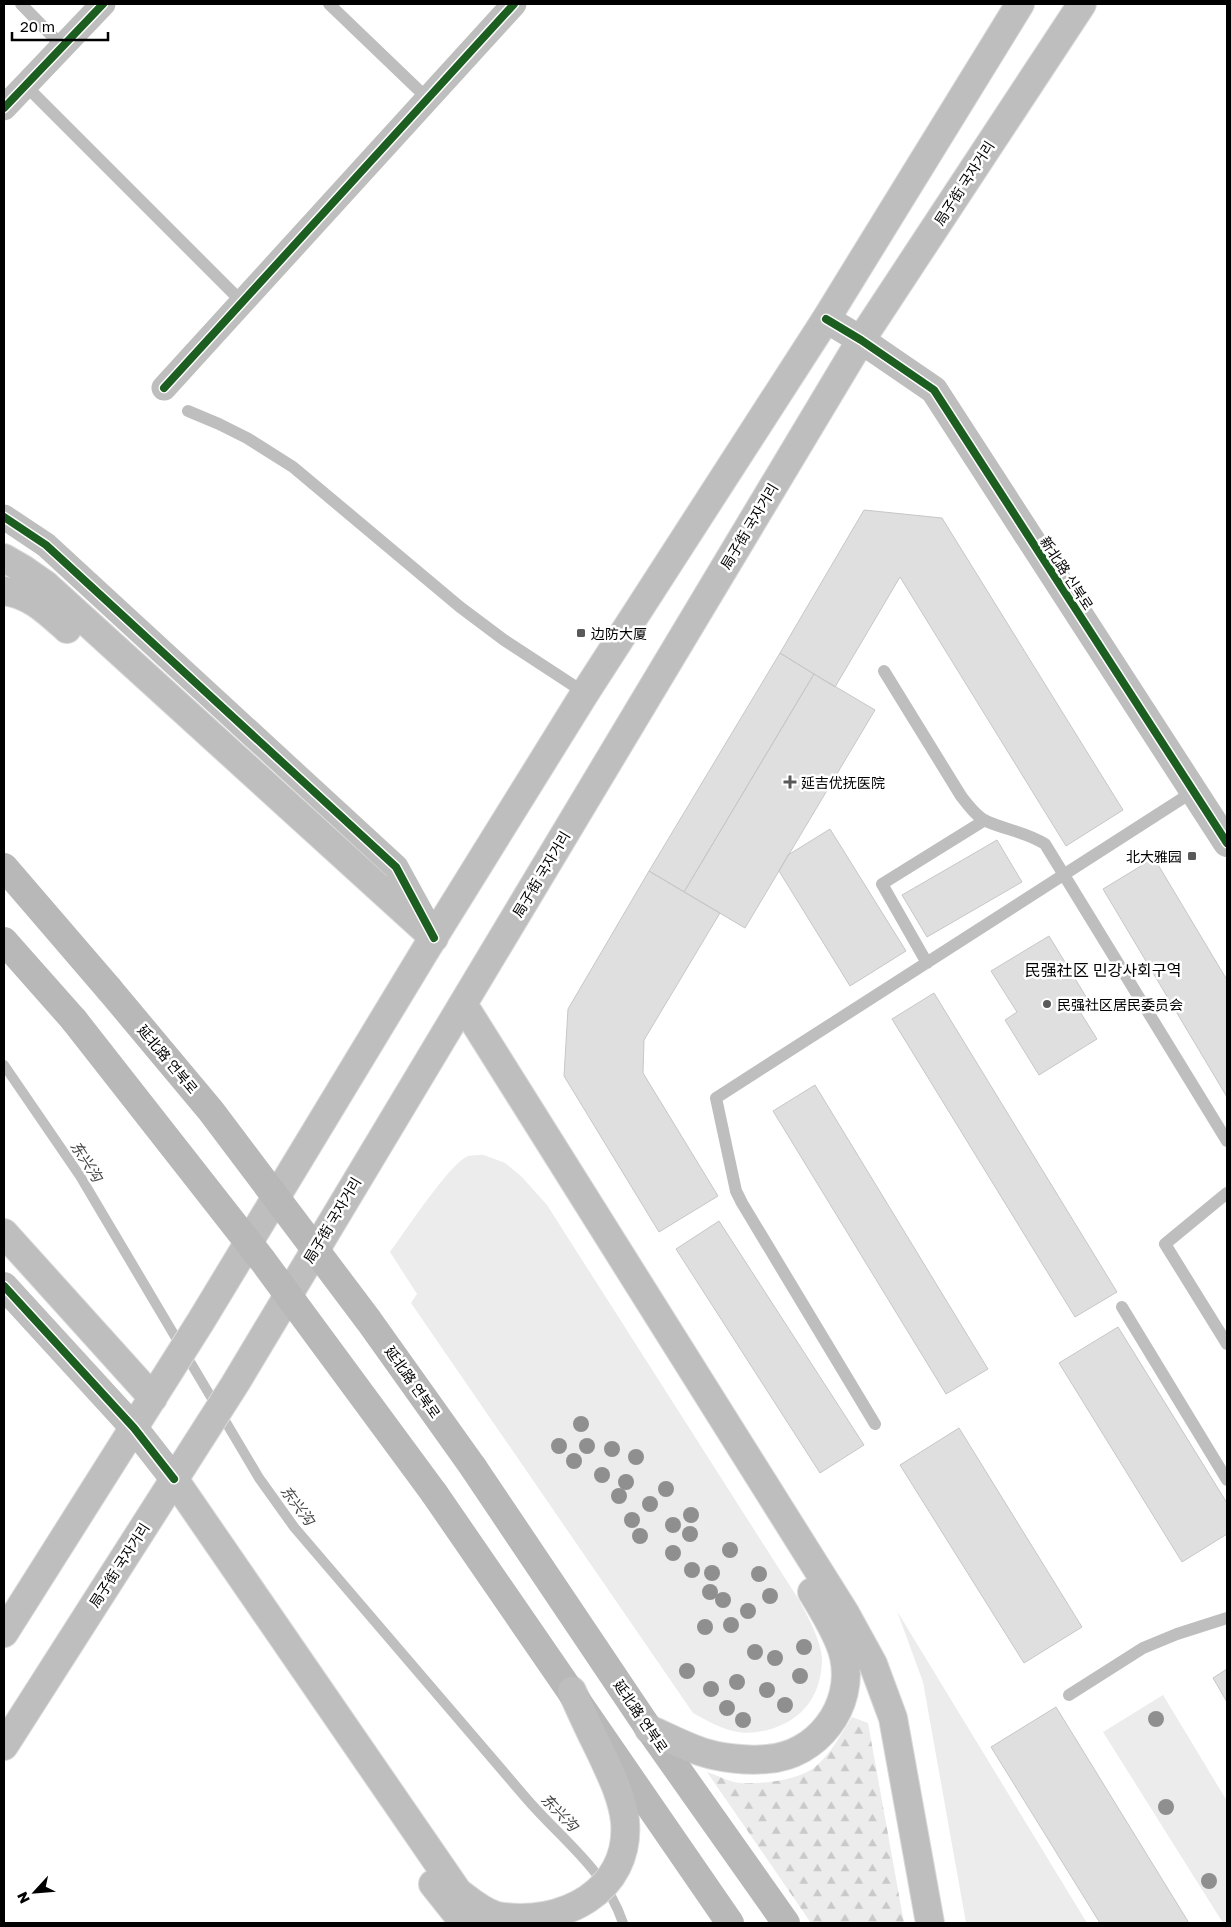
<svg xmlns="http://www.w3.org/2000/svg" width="1231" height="1927" font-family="'Golos Text','Noto Sans SC','Noto Sans KR',sans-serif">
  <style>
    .grass { fill: #ececec }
    .forest { fill: url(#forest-firs) }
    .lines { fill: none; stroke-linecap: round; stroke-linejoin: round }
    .stream { stroke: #bfbfbf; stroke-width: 10 }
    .building { fill: #dfdfdf; stroke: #c7c7c7 }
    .primary-casing { stroke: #dbdbdb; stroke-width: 30 }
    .service { stroke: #bebebe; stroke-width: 12 }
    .minor { stroke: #bebebe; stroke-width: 25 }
    .tertiary { stroke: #bebebe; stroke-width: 28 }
    .secondary { stroke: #b8b8b8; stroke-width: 28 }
    .primary { stroke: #bebebe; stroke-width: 28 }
    .secondary-bridge { stroke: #b8b8b8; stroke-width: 28 }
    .cycleway-casing { stroke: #fff; stroke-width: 11 }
    .cycleway { stroke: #1b5e20; stroke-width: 8 }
    .tree { fill: #8f8f8f }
    .poi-dot { fill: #595959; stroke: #fff; stroke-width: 2 }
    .labels { text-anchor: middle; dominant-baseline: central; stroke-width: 5; stroke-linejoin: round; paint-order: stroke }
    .street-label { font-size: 14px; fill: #000; stroke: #fff }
    .poi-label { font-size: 14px; fill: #000; stroke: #fff; text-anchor: start }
    .water-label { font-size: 15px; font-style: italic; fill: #444; stroke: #fff }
    .quarter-label { font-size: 16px; fill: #000; stroke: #fff }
  </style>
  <defs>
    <pattern id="forest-firs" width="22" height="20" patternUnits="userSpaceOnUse" patternTransform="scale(1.25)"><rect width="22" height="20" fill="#ececec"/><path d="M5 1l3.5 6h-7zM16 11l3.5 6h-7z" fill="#c9c9c9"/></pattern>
  </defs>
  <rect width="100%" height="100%" fill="#fff"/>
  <path class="grass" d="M 484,1155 L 505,1163 L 521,1176 L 547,1205 L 799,1600 C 807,1615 822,1642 822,1660 C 821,1696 803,1720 768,1730 C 759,1732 748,1734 738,1732 C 721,1729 708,1721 693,1713 L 411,1303 L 417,1294 L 390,1252 C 405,1232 449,1164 468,1156 C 472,1155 479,1155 484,1155 Z
    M 897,1611 L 1087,1923 L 966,1923 L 923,1682 Z
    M 1163,1695 L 1227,1801 L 1227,1923 L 1223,1923 L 1103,1732 Z"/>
  <path class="forest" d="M 852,1717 L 868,1723 L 904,1923 L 811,1923 L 707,1772 C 717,1775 729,1782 740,1783 C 763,1784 796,1781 815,1767 C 831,1754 841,1734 852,1717 Z"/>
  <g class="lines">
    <path class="stream" d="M 4,1065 L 80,1176 L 259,1478 L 294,1527 C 371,1617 449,1708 526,1798 C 561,1839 605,1869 623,1923"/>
  </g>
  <path class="building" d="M 864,510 L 942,518 L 1123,810 L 1066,846 L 900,577 L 835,687 L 780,653 Z
    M 780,653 L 814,674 L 684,892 L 649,871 Z
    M 814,674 L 875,710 L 745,928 L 684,892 Z
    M 830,829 L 906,951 L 850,986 L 779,871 L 788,855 Z
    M 997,840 L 1022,882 L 927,937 L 902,895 Z
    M 1154,858 L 1227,980 L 1227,1097 L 1103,889 Z
    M 649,871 L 720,913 L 644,1040 L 643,1073 L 718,1196 L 659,1232 L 564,1076 L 568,1009 Z
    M 1049,936 L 1088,1000 L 1077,1007 L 1097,1039 L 1039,1075 L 1005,1020 L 1017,1012 L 991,971 Z
    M 934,993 L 1117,1292 L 1075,1317 L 892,1019 Z
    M 815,1085 L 988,1369 L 946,1394 L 773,1111 Z
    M 719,1221 L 864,1445 L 820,1473 L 676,1249 Z
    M 1118,1327 L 1227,1503 L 1227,1534 L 1182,1562 L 1059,1363 Z
    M 959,1428 L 1082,1627 L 1024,1663 L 900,1465 Z
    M 1227,1669 L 1227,1702 L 1213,1678 Z
    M 1056,1707 L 1189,1923 L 1100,1923 L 991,1747 Z"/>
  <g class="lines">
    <g class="primary-casing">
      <path id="primary" d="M 4,558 L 23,569 L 46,585 L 434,938
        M 4,591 C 30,594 48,612 67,629
        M 463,1004 L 845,1613 L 873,1664 L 893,1718 L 930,1923
        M 4,1233 L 153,1398
        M 174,1479 L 458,1892 C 470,1901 482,1912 497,1916 C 562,1927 631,1891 625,1821 C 622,1796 611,1775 601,1753 C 591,1733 581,1712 572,1691
        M 4,1633 L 201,1321 L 425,951 L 585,693 L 826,319 L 1020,4
        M 649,1729 C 667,1737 684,1746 702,1752 C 720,1758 748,1761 767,1759 C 817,1756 855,1706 844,1657 C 840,1637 823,1610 812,1592
        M 4,1746 L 235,1384 L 861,340 L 1082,4
        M 433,1884 L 464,1923"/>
    </g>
    <path class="service" d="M 21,4 L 62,46
      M 329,4 L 428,99
      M 25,85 L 242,302
      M 188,411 L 219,424 L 247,438 L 293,467 L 460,607 L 504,640 L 585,693
      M 884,671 L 961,796 C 968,805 976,816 986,821 C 1006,830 1026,832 1045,844 L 1227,1141
      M 927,963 L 882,884 L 985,820
      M 1227,1193 L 1165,1244 L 1227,1344
      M 1122,1307 L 1227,1480
      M 875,1424 L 742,1203 L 736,1191 L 716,1098 L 1194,791
      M 1069,1695 L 1143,1648 L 1177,1634 L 1227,1618"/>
    <path class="minor" d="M 4,108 L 103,4
      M 164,388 L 514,4
      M 4,517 L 46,545 L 396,867 L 431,931"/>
    <path class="tertiary" d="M 826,319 L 861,340 L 934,390 L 1227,843
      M 4,1286 L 134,1428 L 174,1479"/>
    <path class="secondary" d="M 4,867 L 109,989
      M 4,941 L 74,1020
      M 473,1467 L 649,1729 L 786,1923
      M 434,1493 L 730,1923"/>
    <use href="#primary" class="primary"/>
    <path class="secondary-bridge" d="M 109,989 L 211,1111 L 369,1321 L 473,1467
      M 74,1020 L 263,1261 L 434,1493"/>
    <g class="cycleway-casing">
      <path id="cycleway" d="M 4,108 L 103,4
        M 826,319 L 861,340 L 934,390 L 1227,843
        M 164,388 L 514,4
        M 4,517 L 46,545 L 396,867 L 434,938
        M 4,1286 L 134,1428 L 174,1479"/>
    </g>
    <use href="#cycleway" class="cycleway"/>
  </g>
  <g class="tree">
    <circle cx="581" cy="1424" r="8"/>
    <circle cx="559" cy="1446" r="8"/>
    <circle cx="587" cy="1446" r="8"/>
    <circle cx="612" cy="1449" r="8"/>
    <circle cx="636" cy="1457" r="8"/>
    <circle cx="574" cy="1461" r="8"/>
    <circle cx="602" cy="1475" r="8"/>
    <circle cx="626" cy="1482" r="8"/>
    <circle cx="666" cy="1489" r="8"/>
    <circle cx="619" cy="1496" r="8"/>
    <circle cx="650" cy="1504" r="8"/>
    <circle cx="691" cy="1515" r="8"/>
    <circle cx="632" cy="1520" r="8"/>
    <circle cx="673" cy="1525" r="8"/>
    <circle cx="690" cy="1534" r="8"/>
    <circle cx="640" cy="1536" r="8"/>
    <circle cx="730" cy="1550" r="8"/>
    <circle cx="673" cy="1553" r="8"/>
    <circle cx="692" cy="1570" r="8"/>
    <circle cx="712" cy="1573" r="8"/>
    <circle cx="759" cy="1574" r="8"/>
    <circle cx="710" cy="1592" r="8"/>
    <circle cx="770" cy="1596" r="8"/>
    <circle cx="723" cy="1600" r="8"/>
    <circle cx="748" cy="1611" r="8"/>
    <circle cx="731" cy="1625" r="8"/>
    <circle cx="705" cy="1627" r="8"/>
    <circle cx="804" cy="1647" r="8"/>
    <circle cx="755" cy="1652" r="8"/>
    <circle cx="775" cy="1658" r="8"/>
    <circle cx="687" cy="1671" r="8"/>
    <circle cx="800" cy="1676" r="8"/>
    <circle cx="737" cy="1682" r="8"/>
    <circle cx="711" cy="1689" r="8"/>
    <circle cx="767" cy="1690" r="8"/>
    <circle cx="785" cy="1705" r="8"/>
    <circle cx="727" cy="1708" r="8"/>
    <circle cx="1156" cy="1719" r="8"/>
    <circle cx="743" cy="1720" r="8"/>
    <circle cx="1166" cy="1807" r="8"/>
    <circle cx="1209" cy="1881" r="8"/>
  </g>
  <g class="poi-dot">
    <rect x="576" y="628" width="10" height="10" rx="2.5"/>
    <path d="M787.5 774.5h5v5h5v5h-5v5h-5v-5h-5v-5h5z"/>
    <rect x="1187" y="851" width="10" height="10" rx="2.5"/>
    <circle cx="1047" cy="1004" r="5"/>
  </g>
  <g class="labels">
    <g class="street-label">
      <text transform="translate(964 183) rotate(-57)">局子街 국자거리</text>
      <text transform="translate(749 526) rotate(-59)">局子街 국자거리</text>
      <text transform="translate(1067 573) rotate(57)">新北路 신북로</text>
      <text transform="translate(541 874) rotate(-59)">局子街 국자거리</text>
      <text transform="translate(168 1059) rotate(50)">延北路 연북로</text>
      <text transform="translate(332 1220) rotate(-59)">局子街 국자거리</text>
      <text transform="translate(413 1382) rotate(55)">延北路 연북로</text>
      <text transform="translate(119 1565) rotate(-57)">局子街 국자거리</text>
      <text transform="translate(641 1716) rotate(56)">延北路 연북로</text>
    </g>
    <g class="poi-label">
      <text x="591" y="633">边防大厦</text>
      <text x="801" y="782">延吉优抚医院</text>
      <text x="1182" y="856" text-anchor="end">北大雅园</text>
      <text x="1057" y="1004">民强社区居民委员会</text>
    </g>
    <g class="water-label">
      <text transform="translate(87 1161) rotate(57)">东兴沟</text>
      <text transform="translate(298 1505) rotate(53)">东兴沟</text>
      <text transform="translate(560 1812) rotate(46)">东兴沟</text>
    </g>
    <g class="quarter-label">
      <text x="1103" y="970">民强社区 민강사회구역</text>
    </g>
  </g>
  <rect width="1231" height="1927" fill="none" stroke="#000000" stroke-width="10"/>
  <g transform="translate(35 1892) rotate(244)" stroke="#ffffff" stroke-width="4" paint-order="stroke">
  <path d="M0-4L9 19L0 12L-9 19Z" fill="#000000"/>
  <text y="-8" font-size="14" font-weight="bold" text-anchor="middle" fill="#000000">N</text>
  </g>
  <path d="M12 32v8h96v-8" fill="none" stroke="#000000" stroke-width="2.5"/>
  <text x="20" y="32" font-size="15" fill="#000000" stroke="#ffffff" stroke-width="4" paint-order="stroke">20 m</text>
</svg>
